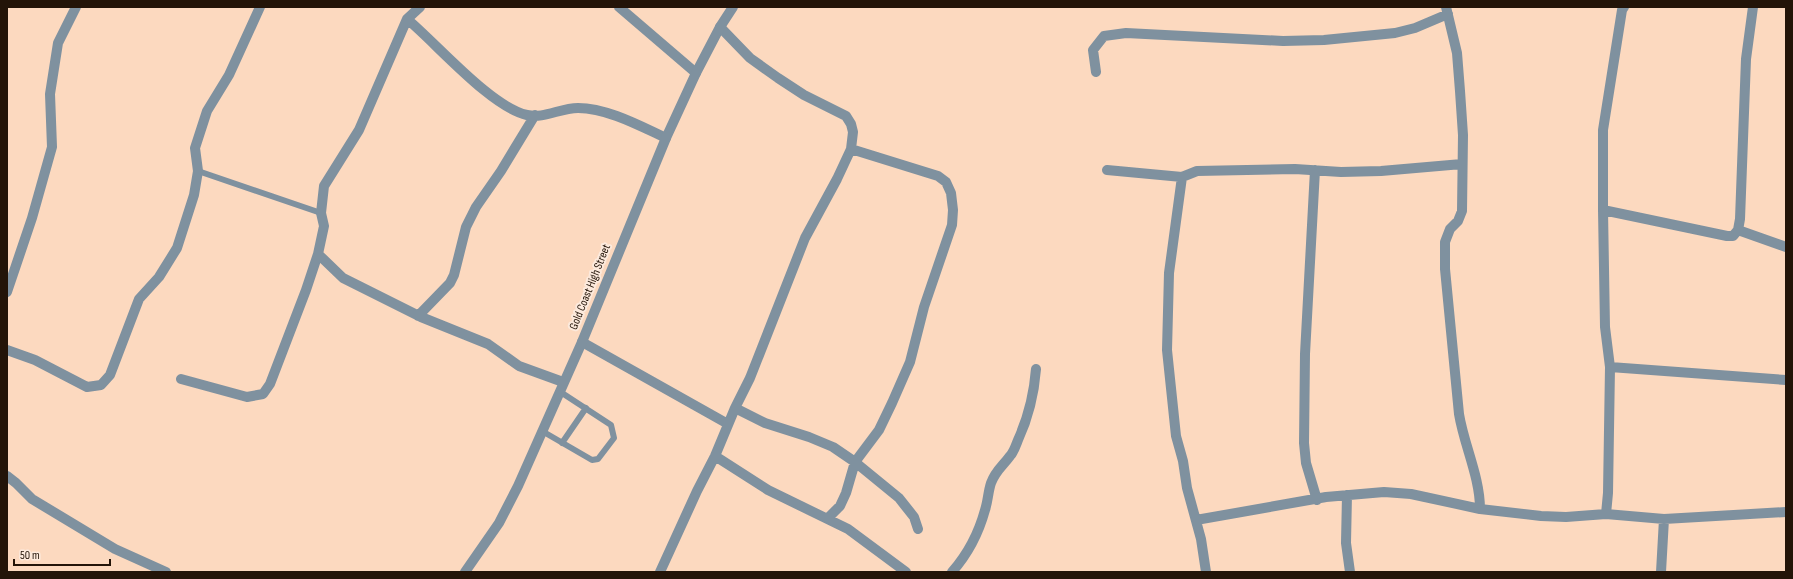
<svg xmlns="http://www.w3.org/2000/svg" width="1793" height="579" font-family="'Sofia Sans Condensed',sans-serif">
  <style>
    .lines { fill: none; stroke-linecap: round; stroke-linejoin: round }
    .service { stroke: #7f919f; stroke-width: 6 }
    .minor { stroke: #7f919f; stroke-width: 10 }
    .tertiary { stroke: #7f919f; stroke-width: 10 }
    .labels { text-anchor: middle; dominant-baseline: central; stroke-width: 4; stroke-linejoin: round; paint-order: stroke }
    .street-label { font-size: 12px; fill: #231408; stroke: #fceadd }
  </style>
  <rect width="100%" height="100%" fill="#fcd9bf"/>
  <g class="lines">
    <path class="service" d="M 198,171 L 321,213
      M 542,431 L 592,460 L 598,459 L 614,438 L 611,425 L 559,391
      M 562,443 L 586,408"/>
    <path class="minor" d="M 619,7 L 696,73
      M 1446,7 L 1457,53 L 1460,91 L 1463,135 L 1462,211 L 1458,221 L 1450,229 L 1445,242 L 1445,269 L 1459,414 C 1464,445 1480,477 1480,509
      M 1624,7 L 1622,10 L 1603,130 L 1603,210 L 1605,327 L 1610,367 L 1608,493 L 1606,514 L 1664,519 L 1786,512
      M 407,19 C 437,44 491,107 527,115 C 544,119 560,108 578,108 C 607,108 640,126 666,138
      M 1096,72 L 1093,50 L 1104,36 L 1126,33 L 1283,41 L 1324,40 L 1395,33 L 1415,28 L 1448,14
      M 1107,170 L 1182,177 L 1197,171 L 1295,169 L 1341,172 L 1381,171 L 1462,164
      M 1315,170 L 1305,354 L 1304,443 L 1306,463 L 1317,500
      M 1182,177 L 1169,273 L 1167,350 L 1176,436 L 1183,461 L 1187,488 L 1201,539 L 1206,572
      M 1603,210 L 1727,236 L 1733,236 L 1738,230 L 1740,219 L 1746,59 L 1753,7
      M 1738,230 L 1786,247
      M 318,254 L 343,278 L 421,317 L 488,344 L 519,366 L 563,382
      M 7,292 L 32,218 L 52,147 L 50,94 L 58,43 L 76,7
      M 418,316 L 450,283 L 454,275 L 466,227 L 476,207 L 501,171 L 535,115
      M 582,342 L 728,424
      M 7,350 L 35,360 L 87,387 L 101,385 L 110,375 L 139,299 L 159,277 L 177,248 L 194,195 L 198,171 L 195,148 L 207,111 L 229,75 L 260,7
      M 1610,367 L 1786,380
      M 181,379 L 247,397 L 263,394 L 270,384 L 306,290 L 318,254 L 324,226 L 321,213 L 324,186 L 359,130 L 407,19 L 420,7
      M 735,408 L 765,423 L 809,437 L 833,447 L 855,462 L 899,498 L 914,517 L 918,529
      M 715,456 L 768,490 L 848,529 L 906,572
      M 7,476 L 16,483 L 32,499 L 115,549 L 166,572
      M 1347,495 L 1346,543 L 1350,572
      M 828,518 L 840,506 L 846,493 L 855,462 L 879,430 L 892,403 L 910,362 L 924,307 L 952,225 L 953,210 L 951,193 L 946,182 L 938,176 L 851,149
      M 1196,520 L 1326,497 L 1384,492 L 1411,494 L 1480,509 L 1541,516 L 1566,517 L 1606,514
      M 660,572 L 697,491 L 715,456 L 735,408 L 750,378 L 805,238 L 837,179 L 851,149 L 853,132 L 851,124 L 846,116 L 804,95 L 778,78 L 750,58 L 720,27
      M 952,572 C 967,555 979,532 985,510 C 988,501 988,492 991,483 C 996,470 1002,467 1010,456 C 1014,452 1016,445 1018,440 C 1029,416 1034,395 1036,369
      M 1661,572 L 1664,519"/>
    <path class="tertiary" d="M 465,572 L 499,523 L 518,486 L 582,342 L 666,138 L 696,73 L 720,27 L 733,7"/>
  </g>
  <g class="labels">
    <g class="street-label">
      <text transform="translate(590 287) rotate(-68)">Gold Coast High Street</text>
    </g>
  </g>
  <rect width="1793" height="579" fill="none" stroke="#231408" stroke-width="16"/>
  <path d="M14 559v6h96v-6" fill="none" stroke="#231408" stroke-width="2"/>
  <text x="20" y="559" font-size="12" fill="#231408" stroke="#fceadd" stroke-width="3" paint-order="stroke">50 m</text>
</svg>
